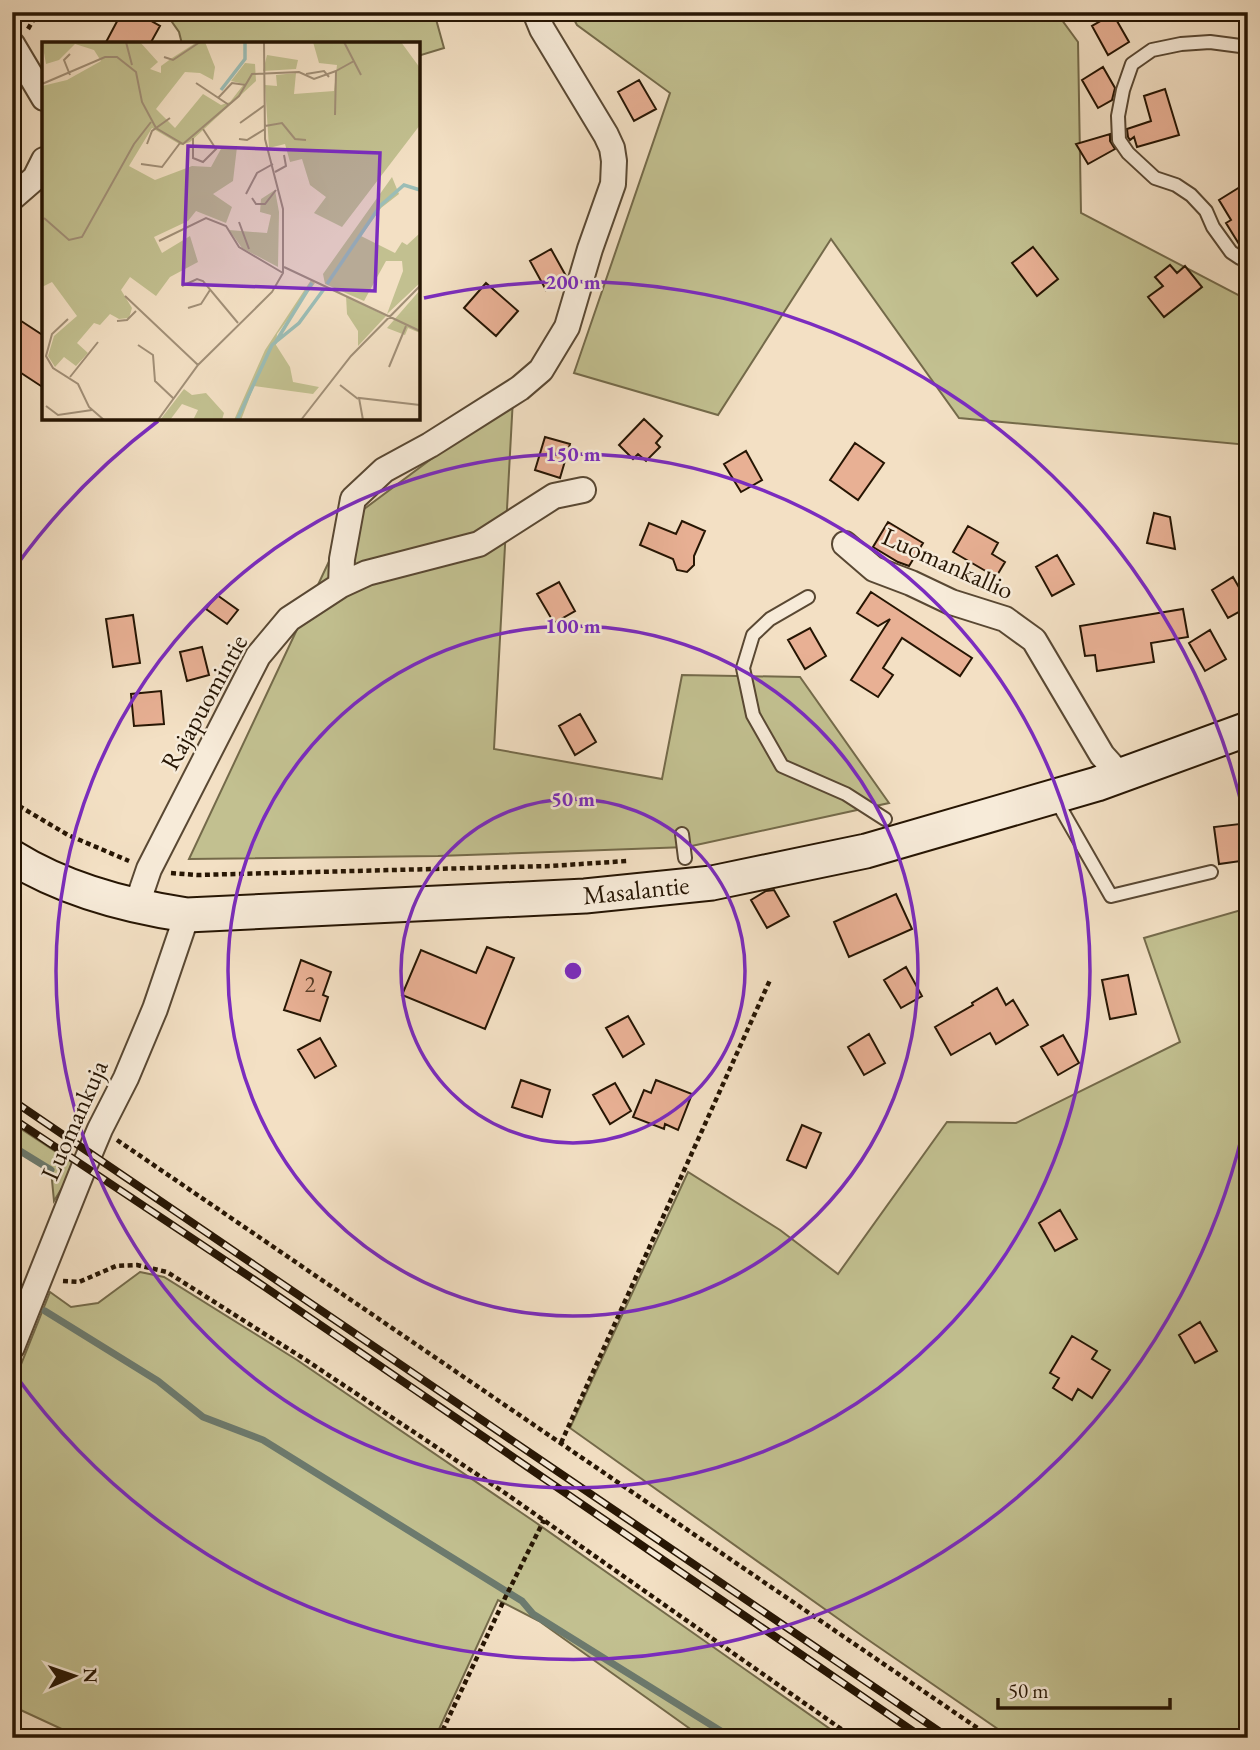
<svg xmlns="http://www.w3.org/2000/svg" width="1260" height="1750" font-family="'EB Garamond',serif">
  <style>
    .green { fill: #c2c090; stroke: #746a4a; stroke-width: 2 }
    .lines { fill: none; stroke-linecap: round; stroke-linejoin: round }
    .stream { stroke: #6c7a6e; stroke-width: 7 }
    .building { fill: #e8b094; stroke: #261503; stroke-width: 2 }
    .lane-casing { stroke: #594833; stroke-width: 16 }
    .street-casing { stroke: #594833; stroke-width: 28 }
    .secondary-casing { stroke: #261503; stroke-width: 37 }
    .path { stroke: #261503; stroke-width: 4.5; stroke-dasharray: 5 3.5; stroke-linecap: butt }
    .lane { stroke: #f7ebd9; stroke-width: 12 }
    .street { stroke: #f7ebd9; stroke-width: 24 }
    .secondary { stroke: #f7ebd9; stroke-width: 33 }
    .rail-casing { stroke: #261503; stroke-width: 8 }
    .rail { stroke: #f7ebd9; stroke-width: 5; stroke-dasharray: 16; stroke-linecap: butt }
    .ring { fill: none; stroke: #7b2cbf; stroke-width: 3.5 }
    .labels { text-anchor: middle; dominant-baseline: central; stroke-width: 5; stroke-linejoin: round; paint-order: stroke }
    .number-label { font-size: 23px; fill: #563c27 }
    .street-label { font-size: 26px; fill: #261503; stroke: #f7ebd9 }
    .inset-river { fill: none; stroke: #9bbdb6; stroke-width: 3.5 }
    .inset-road { fill: none; stroke: #a18f77; stroke-width: 2 }
    .view { fill: #7b2cbf; fill-opacity: 0.15; stroke: #7b2cbf; stroke-width: 3.5 }
    .inset-edge { fill: none; stroke: #261503; stroke-width: 3.5 }
    .centre { fill: #7b2cbf; stroke: #f7ebd9; stroke-width: 3.5 }
    .ring-label { font-size: 21px; text-anchor: middle; font-weight: bold; fill: #7b2cbf; stroke: #f7ebd9; stroke-width: 5; stroke-linejoin: round; paint-order: stroke }
  </style>
  <rect width="100%" height="100%" fill="#f3e0c4"/>
  <filter id="stains"><feTurbulence type="fractalNoise" baseFrequency=".00286" numOctaves="4"/><feColorMatrix values="0 0 0 0 .2 0 0 0 0 .09 0 0 0 0 .02 0 0 0 .5 -.17"/></filter>
  <radialGradient id="worn" r=".72"><stop offset=".6" stop-color="#630" stop-opacity="0"/><stop offset="1" stop-color="#630" stop-opacity=".3"/></radialGradient>
  <path class="green" d="M 165,12 L 434,12 L 444,48 L 418,56 L 418,44 L 182,44 L 179,32 Z
    M 570,12 L 1056,12 L 1078,42 L 1081,213 L 1248,300 L 1248,445 L 959,418 L 831,239 L 718,415 L 574,373 L 670,93 L 577,25 Z
    M 513,398 L 494,749 L 662,779 L 682,675 L 800,677 L 889,803 L 687,847 L 438,856 L 189,859 L 348,521 Z
    M 1248,908 L 1248,1738 L 1011,1738 L 864,1637 L 570,1428 L 688,1172 L 780,1230 L 838,1274 L 947,1122 L 1016,1123 L 1180,1042 L 1144,938 Z
    M 12,1123 L 76,1165 L 54,1201 L 51,1170 L 12,1146 Z
    M 140,1272 L 164,1277 L 297,1360 L 535,1522 L 843,1738 L 703,1738 L 539,1621 L 498,1600 L 435,1738 L 81,1738 L 12,1706 L 12,1387 L 50,1292 L 71,1307 L 98,1303 Z"/>
  <g class="lines">
    <path class="stream" d="M 12,1146 L 51,1170
      M 45,1311 L 158,1381 L 203,1417 L 263,1440 L 522,1601 L 533,1614 L 732,1738"/>
  </g>
  <path class="building" d="M 122,12 L 135,12 L 160,26 L 150,44 L 105,44 Z
    M 1113,14 L 1129,42 L 1108,55 L 1092,26 Z
    M 1103,67 L 1115,88 L 1112,100 L 1098,108 L 1082,80 Z
    M 639,80 L 656,109 L 634,121 L 618,92 Z
    M 1165,89 L 1179,135 L 1137,147 L 1134,137 L 1130,140 L 1128,137 L 1127,129 L 1151,121 L 1144,96 Z
    M 1110,134 L 1110,141 L 1115,149 L 1088,164 L 1076,144 Z
    M 1248,182 L 1248,248 L 1242,249 L 1226,223 L 1231,220 L 1219,200 Z
    M 1033,247 L 1058,279 L 1037,296 L 1012,263 Z
    M 551,249 L 566,276 L 546,290 L 530,261 Z
    M 1170,265 L 1177,273 L 1185,266 L 1202,287 L 1164,317 L 1148,297 L 1163,286 L 1155,277 Z
    M 486,283 L 518,311 L 496,336 L 464,308 Z
    M 12,315 L 44,336 L 44,388 L 12,367 Z
    M 644,419 L 662,436 L 656,443 L 660,447 L 646,461 L 638,454 L 633,459 L 619,445 Z
    M 545,437 L 570,444 L 560,478 L 535,470 Z
    M 855,443 L 884,463 L 858,500 L 830,480 Z
    M 746,451 L 762,480 L 741,492 L 724,464 Z
    M 1154,513 L 1170,517 L 1175,549 L 1147,543 Z
    M 682,521 L 705,531 L 694,556 L 694,565 L 687,572 L 677,570 L 673,559 L 640,545 L 649,523 L 676,534 Z
    M 888,522 L 923,543 L 909,566 L 898,562 L 873,547 Z
    M 968,526 L 998,543 L 992,554 L 1005,562 L 996,577 L 953,552 Z
    M 1057,555 L 1074,584 L 1052,596 L 1036,567 Z
    M 1233,577 L 1248,603 L 1248,607 L 1228,618 L 1212,590 Z
    M 559,582 L 575,611 L 554,623 L 537,594 Z
    M 871,592 L 972,658 L 960,676 L 902,638 L 883,668 L 893,675 L 878,697 L 851,680 L 890,619 L 878,626 L 857,613 Z
    M 217,595 L 238,610 L 227,624 L 206,609 Z
    M 1183,609 L 1188,637 L 1151,643 L 1154,662 L 1097,671 L 1095,655 L 1085,656 L 1080,626 Z
    M 133,615 L 140,663 L 113,667 L 106,619 Z
    M 810,628 L 826,656 L 805,669 L 788,640 Z
    M 1210,630 L 1226,659 L 1205,671 L 1189,643 Z
    M 202,647 L 209,675 L 187,681 L 180,652 Z
    M 161,691 L 164,724 L 134,726 L 131,694 Z
    M 580,714 L 596,742 L 575,755 L 559,726 Z
    M 1248,823 L 1248,860 L 1219,864 L 1214,827 Z
    M 774,890 L 789,916 L 767,928 L 751,900 L 766,891 Z
    M 896,894 L 912,929 L 849,957 L 834,922 Z
    M 487,947 L 514,958 L 485,1029 L 402,995 L 421,950 L 476,973 Z
    M 301,960 L 331,972 L 323,995 L 328,997 L 320,1021 L 284,1010 Z
    M 906,967 L 922,996 L 901,1008 L 884,980 Z
    M 1128,975 L 1136,1014 L 1110,1019 L 1102,980 Z
    M 997,988 L 1006,1005 L 1013,1000 L 1028,1025 L 996,1044 L 990,1033 L 951,1055 L 935,1027 L 973,1005 L 972,1003 Z
    M 628,1016 L 644,1044 L 623,1057 L 606,1028 Z
    M 869,1034 L 885,1063 L 864,1075 L 848,1047 Z
    M 1063,1035 L 1079,1063 L 1058,1075 L 1041,1047 Z
    M 320,1038 L 336,1066 L 315,1078 L 298,1050 Z
    M 521,1080 L 550,1090 L 542,1117 L 512,1107 Z
    M 656,1080 L 692,1094 L 678,1130 L 665,1124 L 664,1129 L 633,1117 L 644,1090 L 651,1093 Z
    M 615,1083 L 631,1111 L 610,1124 L 593,1095 Z
    M 802,1125 L 821,1133 L 806,1168 L 787,1160 Z
    M 1060,1210 L 1077,1239 L 1055,1251 L 1039,1223 Z
    M 1200,1322 L 1217,1351 L 1195,1363 L 1179,1335 Z
    M 1072,1336 L 1097,1351 L 1092,1359 L 1110,1370 L 1092,1398 L 1078,1389 L 1072,1400 L 1053,1388 L 1059,1378 L 1050,1373 Z"/>
  <g class="lines">
    <g class="lane-casing">
      <path id="lane" d="M 1248,47 L 1210,42 L 1181,44 L 1152,50 L 1132,64 L 1123,90 L 1118,116 L 1119,140 L 1128,153 L 1155,178 L 1176,185 L 1191,195 L 1206,211 L 1213,227 L 1231,252 L 1240,258 L 1248,257
        M 808,597 L 770,619 L 753,635 L 743,668 L 753,715 L 782,766 L 846,794 L 885,819
        M 1056,800 L 1111,896 L 1211,872
        M 682,834 L 685,858"/>
    </g>
    <g class="street-casing">
      <path id="street" d="M 12,44 L 44,98
        M 12,198 L 35,178 L 44,160
        M 845,544 L 874,569 L 911,583 L 951,602 L 1005,619 L 1034,640 L 1102,755 L 1120,775
        M 341,585 L 367,573 L 479,544 L 554,496 L 583,490
        M 136,907 L 149,869 L 258,656 L 289,619 L 341,585 L 342,559 L 353,499 L 384,470 L 430,445 L 520,388 L 541,370 L 567,327 L 590,249 L 613,184 L 614,161 L 612,148 L 606,135 L 542,29 L 535,12
        M 12,1347 L 84,1167 L 100,1129 L 126,1078 L 155,1009 L 187,915"/>
    </g>
    <g class="secondary-casing">
      <path id="secondary" d="M 12,857 C 65,890 126,906 187,915 L 585,896 L 712,883 L 866,851 L 1097,784 L 1248,729"/>
    </g>
    <path class="path" d="M 28,29 L 38,12
      M 12,801 L 19,806 L 68,835 L 129,861
      M 171,873 L 197,875 L 550,866 L 627,861
      M 117,1140 L 992,1738
      M 63,1281 L 79,1282 L 116,1266 L 137,1265 L 167,1272 L 306,1360 L 505,1493 L 854,1738
      M 561,1443 L 770,980
      M 439,1738 L 505,1598 L 544,1520"/>
    <use href="#lane" class="lane"/>
    <use href="#street" class="street"/>
    <use href="#secondary" class="secondary"/>
    <g class="rail-casing">
      <path id="rail" d="M 12,1100 L 949,1738
        M 12,1118 L 262,1285 L 923,1738"/>
    </g>
    <use href="#rail" class="rail"/>
  </g>
  <g class="ring">
    <circle cx="573" cy="971" r="172"/>
    <circle cx="573" cy="971" r="345"/>
    <circle cx="573" cy="971" r="517"/>
    <path d="M1247 1114A689 689 0 0 1 16 1376M16 566A689 689 0 0 1 158 421M424 298A689 689 0 0 1 1247 828"/>
  </g>
  <g class="labels">
    <g class="number-label">
      <text x="310" y="984">2</text>
    </g>
    <g class="street-label">
      <text transform="translate(948 563) rotate(24)">Luomankallio</text>
      <text transform="translate(204 702) rotate(-61)">Rajapuomintie</text>
      <text transform="translate(636 890) rotate(-6)">Masalantie</text>
      <text transform="translate(74 1120) rotate(-66)">Luomankuja</text>
    </g>
  </g>
  <g transform="translate(42 42)">
    <rect width="378" height="378" fill="#f3e0c4"/>
    <path d="M 0,0 L 98,0 L 116,20 L 108,27 L 119,31 L 119,24 L 130,16 L 155,0 L 163,0 L 173,25 L 171,38 L 158,31 L 143,30 L 114,67 L 133,86 L 161,52 L 179,63 L 188,60 L 202,42 L 189,39 L 203,21 L 213,22 L 214,39 L 148,100 L 139,103 L 110,86 L 87,124 L 113,138 L 150,124 L 169,125 L 180,105 L 195,105 L 191,139 L 171,152 L 190,165 L 184,181 L 154,169 L 146,179 L 112,195 L 120,211 L 148,194 L 156,220 L 128,235 L 114,254 L 88,235 L 79,248 L 90,266 L 87,276 L 77,277 L 68,272 L 58,283 L 52,281 L 35,301 L 46,311 L 34,324 L 22,315 L 13,325 L 6,314 L 12,294 L 35,274 L 10,240 L 0,245 L 0,44 L 25,38 L 59,19 L 52,8 L 33,2 L 17,18 L 4,22 ZM 271,0 L 359,0 L 378,26 L 378,83 L 300,185 L 272,171 L 284,155 L 268,143 L 260,117 L 248,120 L 243,102 L 227,106 L 223,43 L 235,44 L 234,33 L 254,31 L 252,52 L 292,49 L 295,23 L 277,21 ZM 225,13 L 256,18 L 254,27 L 221,29 ZM 350,135 L 357,152 L 339,166 L 319,194 L 353,211 L 360,200 L 365,203 L 378,191 L 378,241 L 345,272 L 361,229 L 360,219 L 344,219 L 322,259 L 283,242 L 281,232 ZM 233,148 L 237,170 L 236,225 L 200,206 L 187,188 L 225,191 L 229,173 L 218,170 L 219,157 ZM 269,238 L 273,241 L 235,292 L 234,303 L 248,325 L 251,340 L 277,345 L 271,352 L 212,344 L 199,378 L 192,378 L 223,308 ZM 378,248 L 378,291 L 366,286 L 363,293 L 345,286 ZM 304,254 L 344,274 L 316,304 L 316,289 L 305,272 ZM 142,347 L 150,353 L 164,351 L 182,371 L 180,378 L 151,378 L 156,368 L 140,362 L 128,378 L 118,378 Z" fill="#c2c090"/>
    <path class="inset-river" d="M 179,48 L 203,17 L 203,0M 285,242 L 338,164 L 362,143 L 378,148M 233,301 L 270,241M 195,378 L 230,303 L 257,281 L 282,247"/>
    <path class="inset-road" d="M 84,0 L 90,23M 302,0 L 319,33M 122,15 L 131,18 L 158,0M 264,32 L 282,29 L 287,35M 28,33 L 22,18 L 28,12M 154,41 L 187,63M 0,42 L 63,15 L 75,15 L 94,30 L 100,60 L 114,86 L 141,102 L 197,54 L 210,32 L 257,30 L 272,37 L 294,29M 176,56 L 190,41 L 204,43M 293,73 L 294,29 L 312,19M 198,81 L 223,63M 223,84 L 240,81 L 253,97 L 264,98M 151,96 L 151,116 L 161,120 L 174,107 L 161,87M 197,97 L 205,98 L 223,87M 105,102 L 110,89 L 128,76M 99,122 L 120,125 L 138,101M 233,130 L 244,124 L 242,113M 204,152 L 215,131 L 231,122M 210,156 L 214,162 L 223,162 L 234,148M 2,176 L 27,198 L 40,195 L 92,102 L 109,80M 197,180 L 207,207M 117,199 L 164,176 L 184,184 L 197,205 L 241,231M 242,225 L 378,289M 140,244 L 155,237 L 161,239 L 196,281M 83,254 L 156,323M 146,266 L 159,262 L 168,248M 26,277 L 10,292 L 4,314 L 11,326 L 36,342 L 47,365 L 62,378M 75,279 L 85,278 L 94,269M 96,303 L 111,313 L 113,339 L 131,356M 347,325 L 364,284M 28,335 L 56,300M 298,343 L 316,357M 4,364 L 16,373 L 50,368M 116,378 L 156,323 L 230,250 L 241,231 L 241,167 L 223,97 L 222,0M 259,378 L 309,314 L 378,244M 321,378 L 317,356 L 378,363"/>
    <path class="view" d="M 146,104 L 338,111 L 333,249 L 141,242 Z"/>
    <rect width="378" height="378" class="inset-edge"/>
  </g>
  <circle cx="573" cy="971" r="10" class="centre"/>
  <g class="ring-label">
    <text x="573" y="289">200 m</text>
    <text x="573" y="461">150 m</text>
    <text x="573" y="633">100 m</text>
    <text x="573" y="806">50 m</text>
  </g>
  <rect width="1260" height="1750" fill="none" stroke="#f3e0c4" stroke-width="42"/>
  <rect x="14" y="14" width="1232" height="1722" fill="none" stroke="#261503" stroke-width="3.5"/>
  <rect x="21" y="21" width="1218" height="1708" fill="none" stroke="#261503" stroke-width="2"/>
  <g transform="translate(74 1676) rotate(88)" stroke="#f7ebd9" stroke-width="5" paint-order="stroke">
  <path d="M0-5L12 26L0 18L-12 26Z" fill="#261503"/>
  <text y="-10" font-size="19" font-weight="bold" text-anchor="middle" fill="#261503">N</text>
  </g>
  <path d="M998 1698v10h172v-10" fill="none" stroke="#261503" stroke-width="3.5"/>
  <text x="1008" y="1698" font-size="21" fill="#261503" stroke="#f7ebd9" stroke-width="5" paint-order="stroke">50 m</text>
  <rect width="100%" height="100%" filter="url(#stains)"/>
  <rect width="100%" height="100%" fill="url(#worn)"/>
</svg>
